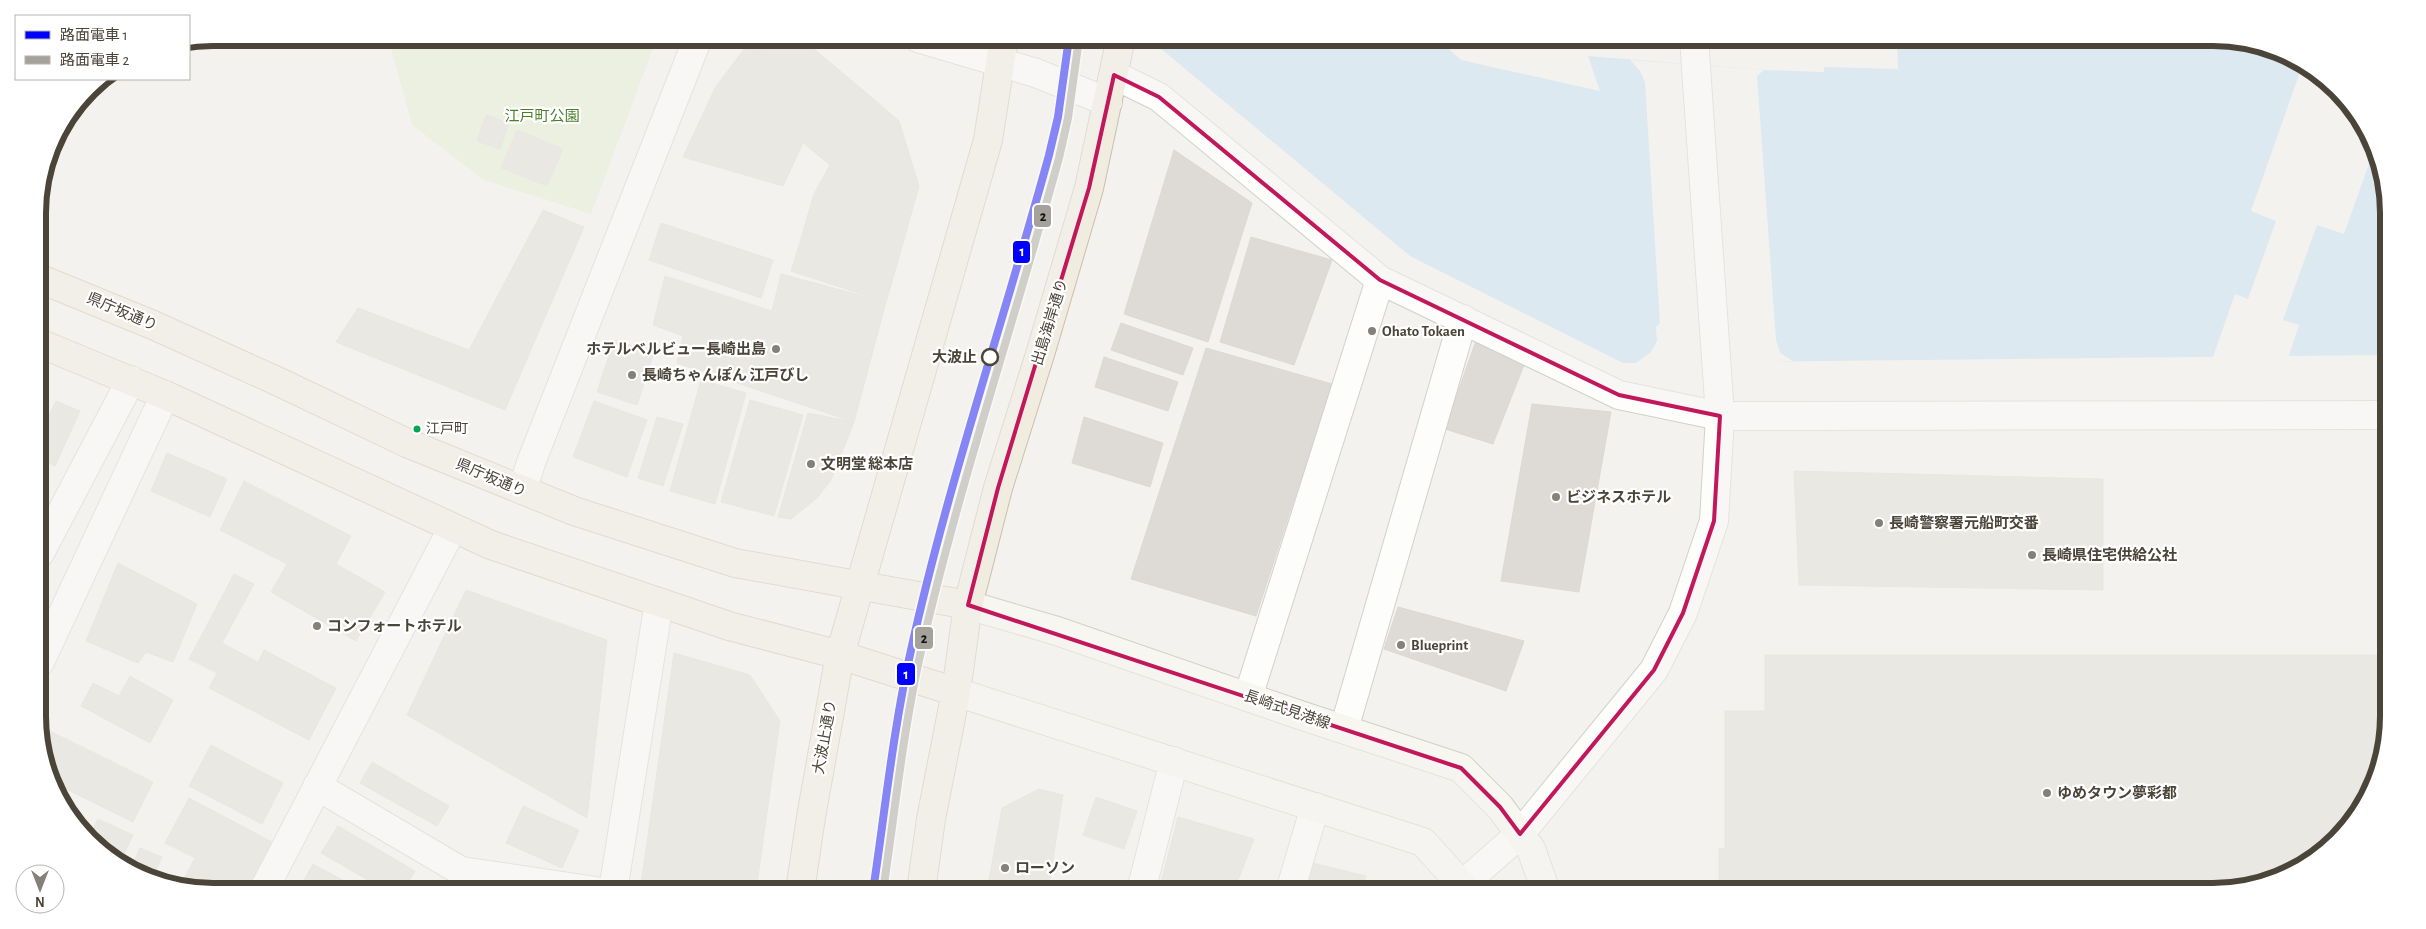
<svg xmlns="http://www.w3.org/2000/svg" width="2426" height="929" font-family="'Alegreya Sans','Noto Sans JP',sans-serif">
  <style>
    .green { fill: #e1eecf }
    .water { fill: #c0ddf1 }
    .pier { fill: #f4f2ee }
    .building { fill: #dedbd6; stroke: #dcd9d4 }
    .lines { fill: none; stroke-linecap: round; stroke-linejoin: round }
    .minor-casing { stroke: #d2d0cb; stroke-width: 30 }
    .tertiary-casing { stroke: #d2d0cb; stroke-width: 30 }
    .secondary-casing { stroke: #d3cfc5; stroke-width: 30 }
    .trunk-casing { stroke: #ccbfa9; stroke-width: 30 }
    .minor { stroke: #fdfdfc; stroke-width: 28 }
    .tertiary { stroke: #fdfdfc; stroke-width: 28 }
    .secondary { stroke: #f7f6f1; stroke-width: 28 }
    .trunk { stroke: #f0ece0; stroke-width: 28 }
    .tram-1-casing { stroke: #fff; stroke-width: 11 }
    .tram-2-casing { stroke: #fff; stroke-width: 11 }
    .tram-1 { stroke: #00f; stroke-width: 8 }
    .tram-2 { stroke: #a5a29c; stroke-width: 8 }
    .marked { fill: none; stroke: #c2185b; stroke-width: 4; stroke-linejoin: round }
    .poi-dot { fill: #868178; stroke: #fff; stroke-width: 2 }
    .stop-dot { fill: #fff; stroke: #4b4439; stroke-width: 2.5 }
    .bus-dot { fill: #00a651; stroke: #fff; stroke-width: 2 }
    .labels { text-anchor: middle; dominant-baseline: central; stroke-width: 4.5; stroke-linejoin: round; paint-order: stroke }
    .bus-label { font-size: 14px; fill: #4b4439; stroke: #fff; text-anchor: start }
    .park-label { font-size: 15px; fill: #4a7f2a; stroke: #fff }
    .street-label { font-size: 15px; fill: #4b4439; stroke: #fff }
    .poi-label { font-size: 15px; font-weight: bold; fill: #4b4439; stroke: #fff; text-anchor: start }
    .stop-label { font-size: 15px; font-weight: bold; fill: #4b4439; stroke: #fff; text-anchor: end }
    .rim { fill: none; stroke: #4b4439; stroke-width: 6 }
    .line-badge { stroke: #fff; stroke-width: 2 }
    .badge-label { font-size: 14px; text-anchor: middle; font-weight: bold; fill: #fff }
    .pale-badge-label { font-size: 14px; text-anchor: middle; font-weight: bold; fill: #111 }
  </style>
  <rect width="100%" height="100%" fill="#f4f2ee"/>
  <path class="green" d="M 388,38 L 657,38 L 591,214 L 484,180 L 412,125 Z"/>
  <path class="water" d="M 1148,38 L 1437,38 L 1461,60 L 1600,91 L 1588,56 L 1764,70 L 1824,72 L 1824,67 L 1898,69 L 1897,38 L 2212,38 L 2269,47 L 2345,98 L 2375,146 L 2387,190 L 2387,355 L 1623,363 L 1410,256 Z"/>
  <path class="pier" d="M 1630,60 L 1764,70 L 1757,76 L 1776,340 L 1780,353 L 1793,361 L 1633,365 L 1651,352 L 1657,341 L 1656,327 L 1660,323 L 1645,82 L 1640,71 Z
    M 2301,69 L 2345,98 L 2375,147 L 2344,234 L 2317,225 L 2283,320 L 2299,325 L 2288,358 L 2217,359 L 2213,357 L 2235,294 L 2248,299 L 2276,221 L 2251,211 Z"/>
  <path class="building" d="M 744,38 L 770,38 L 760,51 Z
    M 770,38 L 801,38 L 883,107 L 830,165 L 723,77 L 748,44 L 760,51 Z
    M 723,77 L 803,143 L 783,186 L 683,157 L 715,88 Z
    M 883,107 L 899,121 L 919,186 L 830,165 Z
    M 486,115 L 509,123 L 500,149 L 477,141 Z
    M 517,130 L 563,149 L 547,186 L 501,168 Z
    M 1174,150 L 1252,203 L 1208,342 L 1124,314 Z
    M 830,165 L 919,186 L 898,261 L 802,235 L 814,194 Z
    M 543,210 L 584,227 L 505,410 L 336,342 L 358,308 L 469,350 Z
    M 661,223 L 773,260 L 761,298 L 649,260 Z
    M 802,235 L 898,261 L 886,302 L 791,271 Z
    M 1251,237 L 1332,260 L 1294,365 L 1220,342 Z
    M 781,274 L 886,302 L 854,422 L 677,363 L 683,336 L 653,325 L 665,276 L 772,311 Z
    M 1121,323 L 1193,348 L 1183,375 L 1111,350 Z
    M 1478,335 L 1526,360 L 1493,444 L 1445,429 Z
    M 614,340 L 654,353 L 637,405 L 597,392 Z
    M 1206,348 L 1332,384 L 1256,616 L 1131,579 Z
    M 1104,357 L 1178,382 L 1168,411 L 1095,387 Z
    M 701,380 L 746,393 L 715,504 L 670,491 Z
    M 750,400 L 803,415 L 774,516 L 721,502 Z
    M 56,401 L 80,411 L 55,466 L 39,458 L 39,437 Z
    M 594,401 L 647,420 L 627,477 L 573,457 Z
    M 1532,404 L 1611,412 L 1579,592 L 1501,581 Z
    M 808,413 L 854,422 L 831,480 L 817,498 L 791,519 L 778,517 Z
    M 657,417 L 683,424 L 663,486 L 638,478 Z
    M 1084,417 L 1163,443 L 1150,487 L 1072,463 Z
    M 167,453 L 227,479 L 210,517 L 151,491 Z
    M 1794,471 L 2103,479 L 2103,590 L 1799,585 Z
    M 244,481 L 351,536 L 336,564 L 385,592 L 356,641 L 271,592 L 287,564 L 220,530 Z
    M 118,563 L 197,604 L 173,662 L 146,652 L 138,663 L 86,641 Z
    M 234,574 L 254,584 L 222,643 L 258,662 L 264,650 L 336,688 L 309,740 L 209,688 L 217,673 L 189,659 Z
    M 466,590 L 607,640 L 587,818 L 407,715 Z
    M 1398,607 L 1524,641 L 1506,691 L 1384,649 Z
    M 674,653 L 750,675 L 780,721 L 756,891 L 640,891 Z
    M 1765,655 L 2388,655 L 2388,715 L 2379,772 L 2359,813 L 2320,855 L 2269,882 L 2224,891 L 1719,891 L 1719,849 L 1725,849 L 1725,711 L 1765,711 Z
    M 130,676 L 173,700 L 150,743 L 81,706 L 93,683 L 119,696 Z
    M 48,730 L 153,782 L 133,822 L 58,785 L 41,750 Z
    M 211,745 L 283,783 L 262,824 L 189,786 Z
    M 372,762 L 449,806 L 437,826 L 360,783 Z
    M 1039,789 L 1063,795 L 1048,891 L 987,891 L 1002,808 Z
    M 1096,797 L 1137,811 L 1124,849 L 1083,835 Z
    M 189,798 L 272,842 L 246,891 L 214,892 L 180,886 L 195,858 L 165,843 Z
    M 523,806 L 579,830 L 562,868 L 506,843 Z
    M 1178,817 L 1254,839 L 1234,891 L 1159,890 Z
    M 98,819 L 133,835 L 122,859 L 89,837 Z
    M 338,826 L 415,871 L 403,891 L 387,891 L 321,853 Z
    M 140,848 L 162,857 L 152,879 L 132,866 Z
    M 1312,863 L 1366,876 L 1361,891 L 1304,891 Z
    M 313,864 L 363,891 L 298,891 Z
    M 434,881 L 477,891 L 428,891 Z"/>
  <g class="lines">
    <g class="minor-casing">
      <path id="minor" d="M 1114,75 L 1159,97 L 1380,280 L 1619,395 L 1720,416
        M 40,553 L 131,380
        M 40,662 L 165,395
        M 1248,697 L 1380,280
        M 1344,729 L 1463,319
        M 317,786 L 461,871 L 596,891
        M 263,891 L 452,529
        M 613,891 L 659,602
        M 1141,891 L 1174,761
        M 1290,891 L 1315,807"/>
    </g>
    <g class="tertiary-casing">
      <path id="tertiary" d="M 918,38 L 1036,73 L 1108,102
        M 1720,416 L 2388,415
        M 522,490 L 532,460 L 698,38
        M 1462,885 L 1520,834 L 1654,670 L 1683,613 L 1714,521 L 1720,416 L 1694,38"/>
    </g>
    <g class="secondary-casing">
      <path id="secondary" d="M 968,605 L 1057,631 L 1297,714 L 1461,768 L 1500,807 L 1531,849 L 1546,891
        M 956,692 L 1423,842 L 1462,885 L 1463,891"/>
    </g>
    <g class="trunk-casing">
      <path id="trunk" d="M 38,278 L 153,325 L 277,381 L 407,443 L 574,511 L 735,563 L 968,605
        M 39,343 L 165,395 L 491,545 L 729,626 L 840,655 L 956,692
        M 800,891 L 811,817 L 840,655 L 988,140 L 1004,38
        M 921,891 L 931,819 L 956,692 L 968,605 L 998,488 L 1041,351 L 1089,188 L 1121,38"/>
    </g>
    <use href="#minor" class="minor"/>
    <use href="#tertiary" class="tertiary"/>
    <use href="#secondary" class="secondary"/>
    <use href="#trunk" class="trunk"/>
    <g class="tram-1-casing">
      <path id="tram-1" d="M 873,891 C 885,811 893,730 911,650 C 948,483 1004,320 1049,155 L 1058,117 L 1069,38"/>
    </g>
    <g class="tram-2-casing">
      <path id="tram-2" d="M 883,891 C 895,811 903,730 921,651 C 959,485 1014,322 1059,158 L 1068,118 L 1079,39"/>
    </g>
    <use href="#tram-1" class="tram-1"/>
    <use href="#tram-2" class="tram-2"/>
  </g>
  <path d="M0 0H2426V929H0ZM 1114,75 L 1159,97 L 1380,280 L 1619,395 L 1720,416 L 1714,521 L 1683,613 L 1654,670 L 1520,834 L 1500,807 L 1461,768 L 968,605 L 998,488 L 1089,188 Z" fill="#f4f2ee" fill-opacity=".55" fill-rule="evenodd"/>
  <path class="marked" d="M 1114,75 L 1159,97 L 1380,280 L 1619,395 L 1720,416 L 1714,521 L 1683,613 L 1654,670 L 1520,834 L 1500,807 L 1461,768 L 968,605 L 998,488 L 1089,188 Z"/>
  <g class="poi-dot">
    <circle cx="1372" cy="331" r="5"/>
    <circle cx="776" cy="349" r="5"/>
    <circle cx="632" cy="375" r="5"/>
    <circle cx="811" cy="464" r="5"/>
    <circle cx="1556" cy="497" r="5"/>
    <circle cx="1879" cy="523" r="5"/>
    <circle cx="2032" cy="555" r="5"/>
    <circle cx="317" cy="626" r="5"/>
    <circle cx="1401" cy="645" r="5"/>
    <circle cx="2047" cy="793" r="5"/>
    <circle cx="1005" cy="868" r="5"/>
  </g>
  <circle class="stop-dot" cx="990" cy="357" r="8"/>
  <circle class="bus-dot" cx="417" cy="429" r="4.5"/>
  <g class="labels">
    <g class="bus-label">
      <text x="426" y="429">江戸町</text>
    </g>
    <g class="park-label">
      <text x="542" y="116">江戸町公園</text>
    </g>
    <g class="street-label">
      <text transform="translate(122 312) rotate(23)">県庁坂通り</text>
      <text transform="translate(1050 322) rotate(-73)">出島海岸通り</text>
      <text transform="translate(491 478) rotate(23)">県庁坂通り</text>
      <text transform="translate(1287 710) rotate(19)">長崎式見港線</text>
      <text transform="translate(825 737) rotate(-80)">大波止通り</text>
    </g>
    <g class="poi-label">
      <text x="1382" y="331">Ohato Tokaen</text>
      <text x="766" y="349" text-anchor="end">ホテルベルビュー長崎出島</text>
      <text x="642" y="375">長崎ちゃんぽん 江戸びし</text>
      <text x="821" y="464">文明堂 総本店</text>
      <text x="1566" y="497">ビジネスホテル</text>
      <text x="1889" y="523">長崎警察署元船町交番</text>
      <text x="2042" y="555">長崎県住宅供給公社</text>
      <text x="327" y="626">コンフォートホテル</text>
      <text x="1411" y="645">Blueprint</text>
      <text x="2057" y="793">ゆめタウン夢彩都</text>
      <text x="1015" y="868">ローソン</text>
    </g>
    <g class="stop-label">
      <text x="977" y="357">大波止</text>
    </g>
  </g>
  <path d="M0 0H2426V929H0ZM213 46H2213A167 167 0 0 1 2380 213V716A167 167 0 0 1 2213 883H213A167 167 0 0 1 46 716V213A167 167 0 0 1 213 46Z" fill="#fff" fill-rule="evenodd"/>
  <path class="rim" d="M213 46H2213A167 167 0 0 1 2380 213V716A167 167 0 0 1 2213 883H213A167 167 0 0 1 46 716V213A167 167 0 0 1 213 46Z"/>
  <g class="line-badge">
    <rect x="1033" y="204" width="19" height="24" rx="5" fill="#a5a29c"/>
    <rect x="1012" y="240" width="19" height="24" rx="5" fill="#00f"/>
    <rect x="914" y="626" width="20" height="24" rx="5" fill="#a5a29c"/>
    <rect x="896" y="662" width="20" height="24" rx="5" fill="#00f"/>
  </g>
  <g class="badge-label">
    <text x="1022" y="256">1</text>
    <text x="906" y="679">1</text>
  </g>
  <g class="pale-badge-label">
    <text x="1043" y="221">2</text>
    <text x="924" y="643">2</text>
  </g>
  <rect x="15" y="15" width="175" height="65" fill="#ffffff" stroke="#b7b4b0"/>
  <rect x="25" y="31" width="25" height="8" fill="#0000ff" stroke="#b7b4b0"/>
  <text x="60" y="40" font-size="15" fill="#4b4439">路面電車 1</text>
  <rect x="25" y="56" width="25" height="8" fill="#a5a29c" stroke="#b7b4b0"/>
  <text x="60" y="65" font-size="15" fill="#4b4439">路面電車 2</text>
  <g transform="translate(40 889) rotate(180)"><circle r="24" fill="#ffffff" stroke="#b7b4b0"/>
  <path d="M0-4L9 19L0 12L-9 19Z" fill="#868178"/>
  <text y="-8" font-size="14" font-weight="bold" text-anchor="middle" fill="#4b4439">N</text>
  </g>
</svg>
